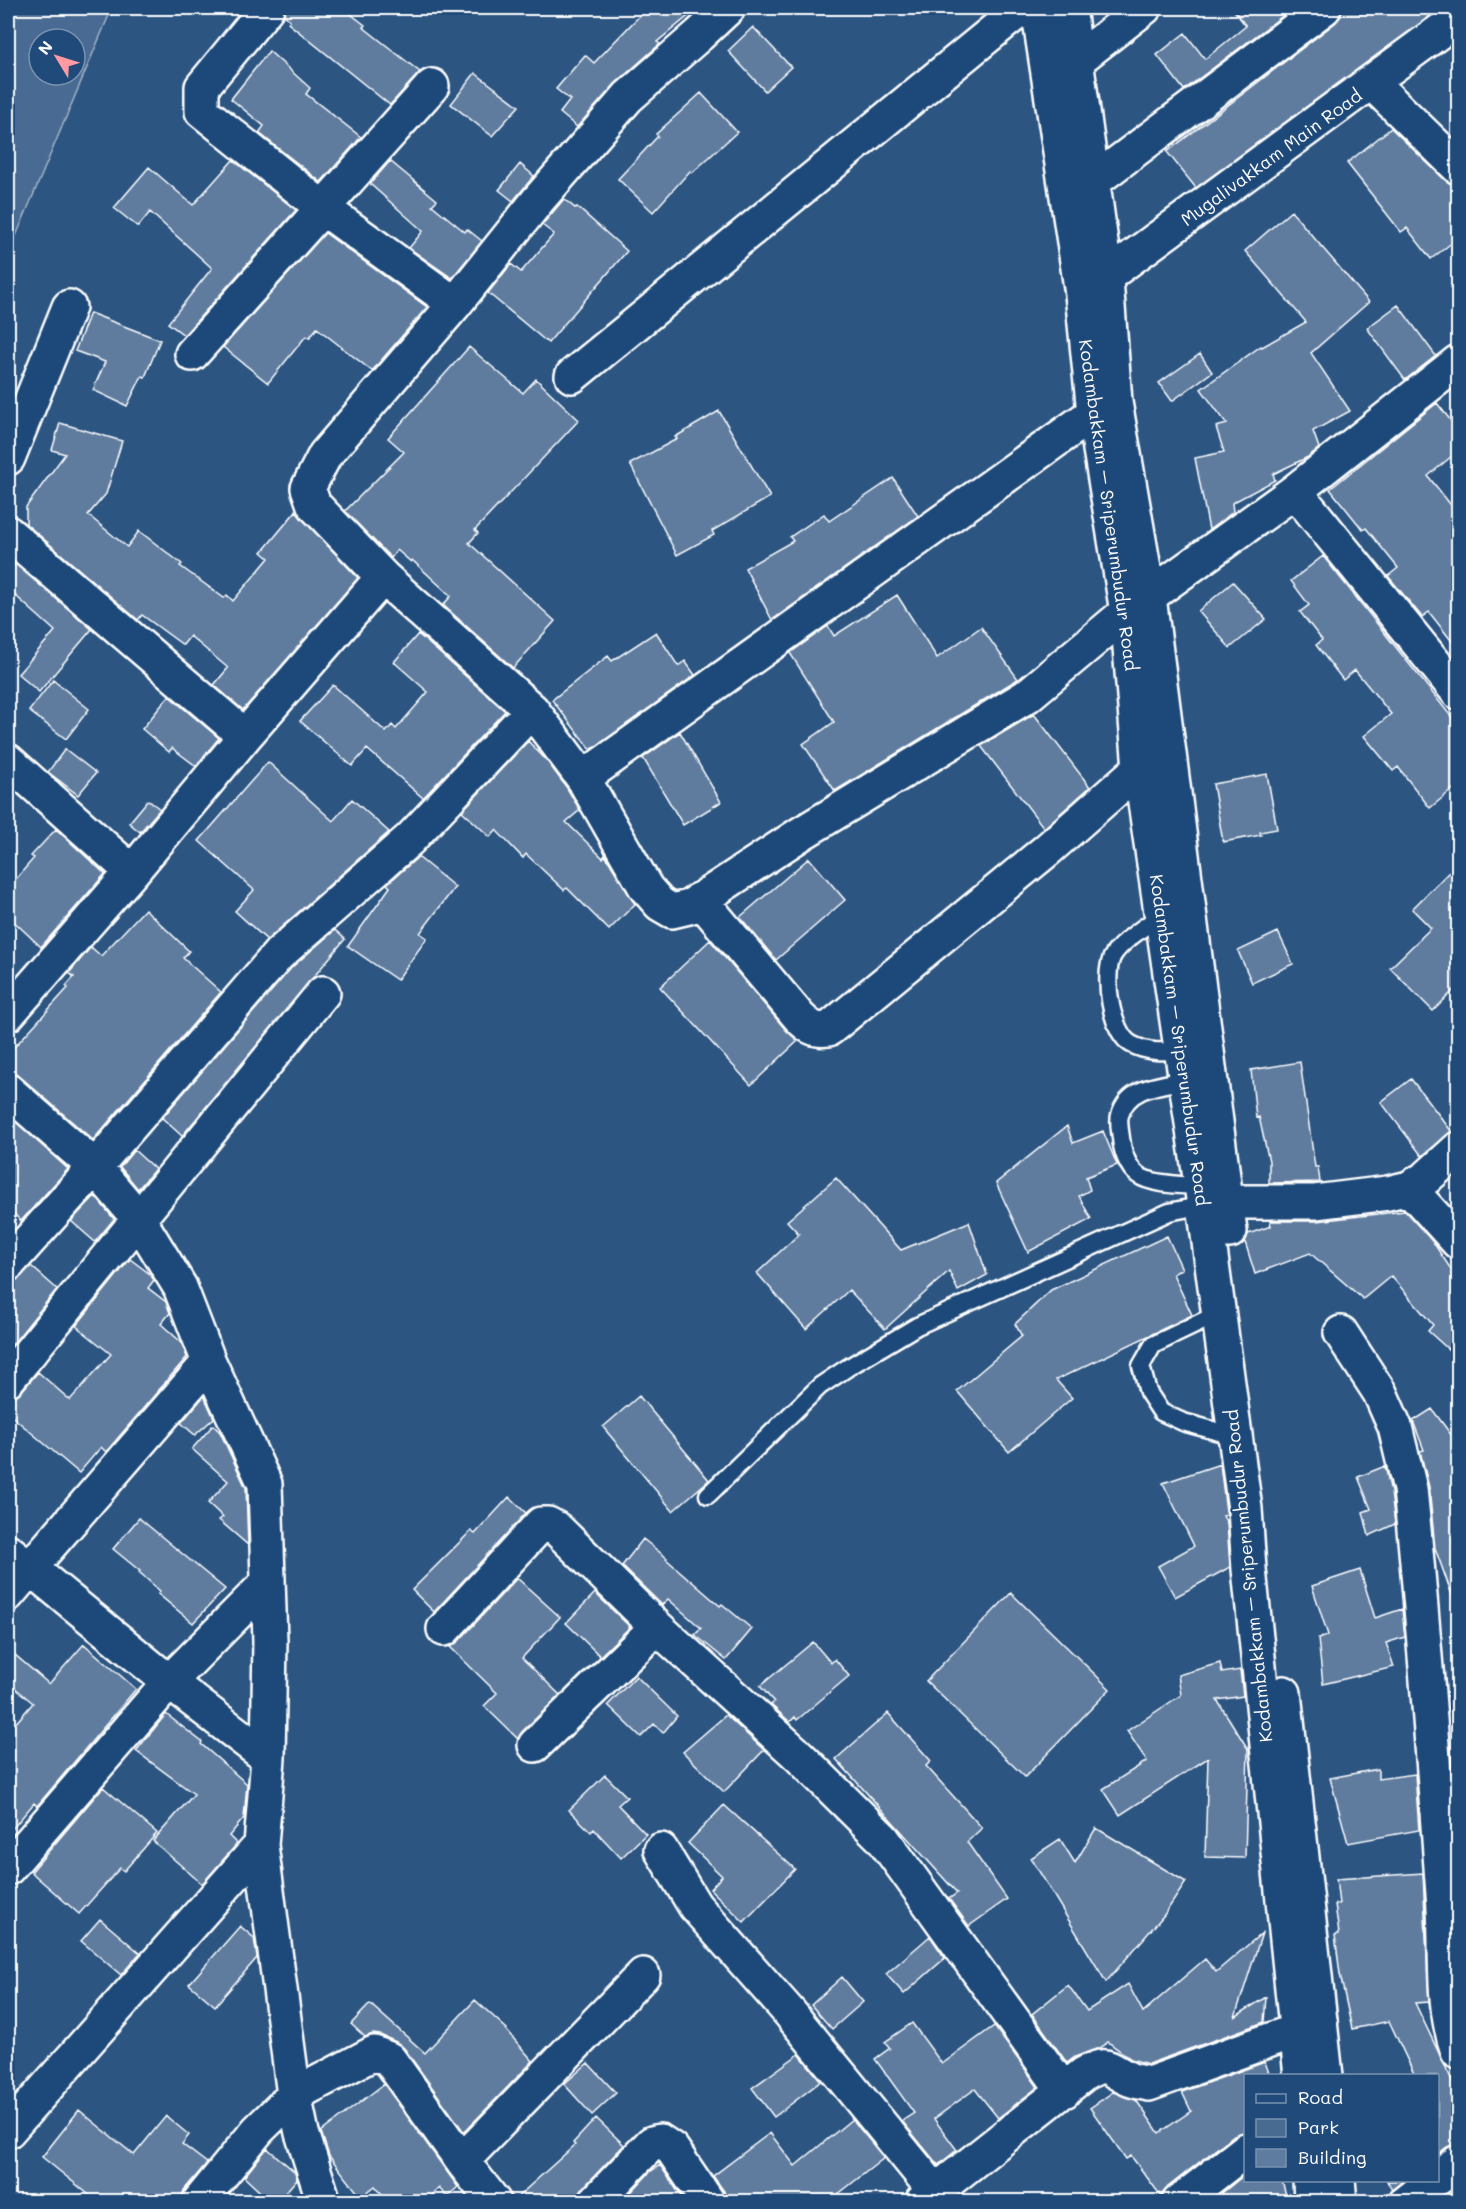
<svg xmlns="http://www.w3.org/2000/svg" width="1466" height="2209" font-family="Mali,sans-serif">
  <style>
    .green { fill: #486b92; stroke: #a4b5c8; stroke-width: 1.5; fill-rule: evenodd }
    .building { fill: #5e7c9f; stroke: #fff; stroke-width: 1.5 }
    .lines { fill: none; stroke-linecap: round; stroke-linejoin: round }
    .lane-casing { stroke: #fff; stroke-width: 21 }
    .street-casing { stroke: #fff; stroke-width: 38 }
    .secondary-casing { stroke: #fff; stroke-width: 38 }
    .primary-casing { stroke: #fff; stroke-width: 38 }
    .lane { stroke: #1f4a7a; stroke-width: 16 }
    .street { stroke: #1f4a7a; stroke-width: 33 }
    .secondary { stroke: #1f4a7a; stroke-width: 33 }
    .primary { stroke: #1f4a7a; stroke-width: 33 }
    .labels { text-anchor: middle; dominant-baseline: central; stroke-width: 4.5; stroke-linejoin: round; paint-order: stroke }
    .street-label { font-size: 18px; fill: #fff; stroke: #1f4a7a }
  </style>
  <rect width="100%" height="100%" fill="#2c5582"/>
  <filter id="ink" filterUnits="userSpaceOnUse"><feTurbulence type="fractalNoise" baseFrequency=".0167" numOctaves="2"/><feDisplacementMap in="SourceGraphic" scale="12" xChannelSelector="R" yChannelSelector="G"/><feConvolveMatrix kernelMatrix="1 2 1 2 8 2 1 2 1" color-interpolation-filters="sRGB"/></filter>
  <g filter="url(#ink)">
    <path class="green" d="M 8,8 L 112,8 L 8,255 ZM 39,39 L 75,39 L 75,75 L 39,75 Z"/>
    <path class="building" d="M 285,8 L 343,8 L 365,25 L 363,27 L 420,72 L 390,105 L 288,23 L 290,20 L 284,15 Z
      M 647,8 L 698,8 L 657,42 L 660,44 L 616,83 L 577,127 L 560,113 L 570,100 L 556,89 L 585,55 L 594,63 Z
      M 1232,8 L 1293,8 L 1184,90 L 1157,55 L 1185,33 L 1205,59 L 1246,26 Z
      M 1342,8 L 1441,8 L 1196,188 L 1167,152 L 1335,23 L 1341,16 Z
      M 753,27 L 791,67 L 765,91 L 728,51 Z
      M 269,51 L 310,88 L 306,94 L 361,137 L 321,182 L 259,133 L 264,126 L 231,99 Z
      M 475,73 L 519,106 L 492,136 L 451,104 Z
      M 701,93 L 737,132 L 692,173 L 690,171 L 653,212 L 618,179 L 658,136 L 656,134 Z
      M 1391,128 L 1445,180 L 1453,185 L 1458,185 L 1458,238 L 1431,259 L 1407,228 L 1401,232 L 1347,163 Z
      M 233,160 L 296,210 L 184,335 L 168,323 L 212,268 L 150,212 L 138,227 L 114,208 L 149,167 L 193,205 Z
      M 390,161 L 437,200 L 432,205 L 465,232 L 467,229 L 482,241 L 452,278 L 409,248 L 423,231 L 370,184 Z
      M 520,164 L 534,176 L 513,201 L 499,190 Z
      M 564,199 L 575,208 L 577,207 L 627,251 L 548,343 L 488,293 L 511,264 L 521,272 L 554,234 L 542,225 Z
      M 1291,211 L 1369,302 L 1311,353 L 1350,411 L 1313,431 L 1319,448 L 1308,457 L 1273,474 L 1275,480 L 1232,503 L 1233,512 L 1209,530 L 1195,458 L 1224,452 L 1216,427 L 1227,424 L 1201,389 L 1261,346 L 1262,347 L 1306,322 L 1245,251 Z
      M 325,233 L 427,307 L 372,371 L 317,328 L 309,338 L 306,336 L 268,383 L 223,347 Z
      M 1398,305 L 1436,356 L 1405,380 L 1367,328 Z
      M 90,313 L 160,340 L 145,377 L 142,376 L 127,406 L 93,390 L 105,362 L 75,351 Z
      M 469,347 L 523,393 L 536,379 L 579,420 L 475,530 L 478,533 L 469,543 L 555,621 L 513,668 L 443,605 L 451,596 L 412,560 L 411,562 L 397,550 L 391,558 L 345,511 L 404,452 L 388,438 Z
      M 1200,354 L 1212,372 L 1172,401 L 1159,383 Z
      M 1437,403 L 1458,430 L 1458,451 L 1428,476 L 1458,514 L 1458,649 L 1429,612 L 1422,617 L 1388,576 L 1398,568 L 1366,528 L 1363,530 L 1330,489 Z
      M 719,411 L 770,497 L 712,531 L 714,535 L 677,555 L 630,464 L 677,439 L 675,437 Z
      M 60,423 L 122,441 L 106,494 L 88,515 L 127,547 L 139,531 L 182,564 L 180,566 L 224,598 L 227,595 L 233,601 L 269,558 L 262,552 L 296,511 L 358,578 L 243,710 L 214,685 L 228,668 L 190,636 L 183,645 L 142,615 L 138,620 L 26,524 L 26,507 L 65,454 L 52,450 Z
      M 893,478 L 918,516 L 772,620 L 745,568 L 793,541 L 790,537 L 824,514 L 829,521 Z
      M 1323,556 L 1458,725 L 1458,785 L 1430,808 L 1398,767 L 1393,771 L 1364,736 L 1391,714 L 1355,670 L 1343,680 L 1316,645 L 1322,640 L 1300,612 L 1309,605 L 1291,581 Z
      M 15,564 L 92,629 L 39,692 L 18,674 L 55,631 L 8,589 L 8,572 Z
      M 1233,582 L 1266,619 L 1230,648 L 1198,611 Z
      M 897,595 L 937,658 L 981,627 L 1018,679 L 835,791 L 803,744 L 834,722 L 790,653 L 828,626 L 834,636 Z
      M 656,632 L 678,666 L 685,661 L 695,675 L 591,750 L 552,700 L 608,656 L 612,661 Z
      M 418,634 L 505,711 L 423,798 L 367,749 L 352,766 L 300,721 L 333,685 L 386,732 L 392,725 L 396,729 L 428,692 L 394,662 Z
      M 53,680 L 89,709 L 66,739 L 29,711 Z
      M 169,696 L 219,738 L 196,766 L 172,748 L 169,752 L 142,729 Z
      M 1034,714 L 1090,787 L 1044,828 L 981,746 Z
      M 680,732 L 721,802 L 683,825 L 643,758 Z
      M 528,741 L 547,761 L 567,788 L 580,810 L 566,822 L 603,858 L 605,855 L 635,904 L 609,930 L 567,888 L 564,890 L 526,854 L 523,858 L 496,830 L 490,837 L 462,811 Z
      M 65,749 L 96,773 L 78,795 L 48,772 Z
      M 268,762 L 333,821 L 352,799 L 389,832 L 267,940 L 235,911 L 254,890 L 199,841 Z
      M 1267,774 L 1277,829 L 1260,832 L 1261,835 L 1223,842 L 1213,784 Z
      M 148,800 L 160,809 L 140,832 L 129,823 Z
      M 56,829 L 105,874 L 41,947 L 8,916 L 8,888 L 34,858 L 31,856 Z
      M 418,857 L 455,887 L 420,933 L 427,938 L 397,980 L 348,946 L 390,887 L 387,884 Z
      M 809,858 L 845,900 L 776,960 L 740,917 Z
      M 1458,863 L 1458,986 L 1433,1011 L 1390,968 L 1431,928 L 1412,909 Z
      M 145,909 L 189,951 L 183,958 L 221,992 L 93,1140 L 8,1066 L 8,1054 L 68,988 L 66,986 L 74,977 L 69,973 L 91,947 L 101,956 Z
      M 335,930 L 345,939 L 182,1136 L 162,1118 L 292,967 Z
      M 1278,932 L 1293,964 L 1252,983 L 1238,951 Z
      M 710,940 L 786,1030 L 798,1041 L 751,1085 L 660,987 Z
      M 1300,1062 L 1315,1167 L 1318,1167 L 1320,1182 L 1269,1183 L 1269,1161 L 1259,1117 L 1256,1118 L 1251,1070 Z
      M 1411,1079 L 1452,1132 L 1422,1156 L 1381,1102 Z
      M 8,1115 L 68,1169 L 21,1221 L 8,1208 Z
      M 1067,1126 L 1073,1143 L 1103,1131 L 1117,1165 L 1086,1177 L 1090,1190 L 1079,1196 L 1091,1219 L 1028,1252 L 996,1183 Z
      M 134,1150 L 155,1169 L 138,1189 L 120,1167 Z
      M 836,1178 L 901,1250 L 969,1222 L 987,1275 L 958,1291 L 949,1271 L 885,1329 L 849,1290 L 806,1329 L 757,1273 L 799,1234 L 787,1221 Z
      M 95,1196 L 114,1219 L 95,1242 L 71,1221 Z
      M 1405,1211 L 1433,1242 L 1458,1280 L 1458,1358 L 1428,1331 L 1433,1325 L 1391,1276 L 1363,1299 L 1310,1253 L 1255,1274 L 1245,1242 L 1248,1234 L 1271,1226 L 1270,1221 L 1317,1221 Z
      M 1167,1236 L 1182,1269 L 1173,1274 L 1192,1315 L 1056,1380 L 1072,1398 L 1009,1452 L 957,1391 L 1022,1336 L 1015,1324 L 1051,1290 Z
      M 130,1259 L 150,1274 L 154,1280 L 148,1288 L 166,1302 L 170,1313 L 161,1324 L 181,1342 L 187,1357 L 106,1452 L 101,1447 L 79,1473 L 8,1413 L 8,1397 L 15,1396 L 22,1391 L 38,1372 L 70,1400 L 111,1354 L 76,1326 Z
      M 31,1266 L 57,1289 L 8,1350 L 8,1287 Z
      M 204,1396 L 214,1418 L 195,1435 L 181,1423 Z
      M 639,1396 L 709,1480 L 673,1511 L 603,1427 Z
      M 1432,1409 L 1458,1444 L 1458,1605 L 1456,1606 L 1435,1548 L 1429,1487 L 1420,1451 L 1424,1450 L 1413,1421 Z
      M 213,1425 L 220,1432 L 246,1488 L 248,1545 L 219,1520 L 223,1517 L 208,1503 L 228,1481 L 192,1449 Z
      M 1220,1464 L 1226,1511 L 1227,1514 L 1223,1516 L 1227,1523 L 1230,1567 L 1175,1597 L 1158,1566 L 1194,1546 L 1163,1483 Z
      M 1385,1466 L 1391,1492 L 1395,1524 L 1369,1536 L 1363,1512 L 1371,1509 L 1358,1477 Z
      M 509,1497 L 526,1513 L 434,1612 L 412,1590 L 471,1531 L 475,1534 Z
      M 139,1518 L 225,1589 L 193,1623 L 158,1594 L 160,1591 L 139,1572 L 140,1571 L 113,1549 Z
      M 643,1539 L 667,1558 L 666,1559 L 720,1606 L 722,1604 L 752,1629 L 726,1660 L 695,1635 L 701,1628 L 668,1599 L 662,1605 L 622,1566 Z
      M 1360,1570 L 1375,1618 L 1402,1609 L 1405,1637 L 1386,1643 L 1394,1667 L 1323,1684 L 1318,1639 L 1328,1635 L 1312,1586 Z
      M 517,1578 L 560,1617 L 522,1658 L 560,1695 L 522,1732 L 518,1739 L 484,1706 L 497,1693 L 450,1647 L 458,1642 Z
      M 595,1593 L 630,1627 L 600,1656 L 566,1623 Z
      M 1011,1593 L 1110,1689 L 1025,1777 L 926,1681 Z
      M 813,1642 L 831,1663 L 835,1659 L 849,1676 L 797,1720 L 795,1717 L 790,1722 L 771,1705 L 774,1702 L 760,1686 Z
      M 84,1644 L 136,1689 L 37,1806 L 34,1803 L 8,1834 L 8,1732 L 33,1703 L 8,1682 L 8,1649 L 49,1684 Z
      M 1220,1663 L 1222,1673 L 1240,1670 L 1243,1696 L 1217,1700 L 1248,1749 L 1245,1858 L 1205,1857 L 1208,1758 L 1120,1815 L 1103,1789 L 1147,1761 L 1127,1731 L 1181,1695 L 1178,1675 Z
      M 636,1676 L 677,1716 L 663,1733 L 654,1724 L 641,1737 L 608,1705 Z
      M 888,1713 L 931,1761 L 926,1766 L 982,1828 L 967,1842 L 1007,1899 L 969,1926 L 949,1899 L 957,1893 L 836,1759 Z
      M 166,1714 L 202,1742 L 201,1744 L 247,1784 L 244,1818 L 229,1836 L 237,1844 L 202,1884 L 153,1841 L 194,1794 L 136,1751 Z
      M 726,1715 L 764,1750 L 724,1792 L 683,1752 Z
      M 1378,1769 L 1378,1779 L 1415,1774 L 1419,1830 L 1348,1843 L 1330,1778 Z
      M 605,1775 L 627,1797 L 618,1805 L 646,1834 L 621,1858 L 594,1829 L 591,1832 L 569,1810 Z
      M 103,1787 L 157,1833 L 124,1871 L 120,1868 L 79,1914 L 31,1872 Z
      M 724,1805 L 795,1869 L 744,1922 L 710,1889 L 722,1876 L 688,1843 Z
      M 1096,1828 L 1186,1882 L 1164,1915 L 1106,1982 L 1031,1858 L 1060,1839 L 1075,1863 Z
      M 1423,1873 L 1429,2002 L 1415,2003 L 1458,2093 L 1458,2144 L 1447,2147 L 1439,2153 L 1437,2150 L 1437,2076 L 1415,2076 L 1389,2021 L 1352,2029 L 1340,1974 L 1335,1935 L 1339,1934 L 1335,1904 L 1339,1904 L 1336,1879 Z
      M 100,1919 L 140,1953 L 121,1975 L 81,1941 Z
      M 240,1926 L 254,1938 L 257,1958 L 215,2006 L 189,1984 Z
      M 1262,1933 L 1235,2017 L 1266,1997 L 1264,2022 L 1148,2064 L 1131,2059 L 1108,2042 L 1099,2048 L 1075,2057 L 1067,2063 L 1032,2014 L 1068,1985 L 1087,2011 L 1128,1984 L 1143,2012 L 1205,1959 L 1216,1972 Z
      M 930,1936 L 945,1958 L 904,1994 L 886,1974 Z
      M 842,1977 L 863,2002 L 832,2029 L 811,2005 Z
      M 475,2000 L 507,2029 L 506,2030 L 533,2061 L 464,2132 L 404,2048 L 396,2042 L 380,2035 L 373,2034 L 365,2037 L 351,2024 L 370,2004 L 425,2053 Z
      M 912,2023 L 942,2064 L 994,2026 L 1038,2087 L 998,2118 L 975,2089 L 934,2119 L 957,2150 L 938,2165 L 902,2121 L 914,2113 L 875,2059 L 890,2048 L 885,2042 Z
      M 799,2054 L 821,2081 L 774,2117 L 752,2088 Z
      M 1265,2062 L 1270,2076 L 1245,2076 L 1245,2132 L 1234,2135 L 1168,2187 L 1161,2196 L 1131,2156 L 1126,2159 L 1090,2108 L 1113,2092 L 1136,2100 L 1159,2133 L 1191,2111 L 1182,2092 Z
      M 588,2063 L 616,2093 L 592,2115 L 564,2084 Z
      M 384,2084 L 458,2187 L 447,2197 L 439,2188 L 424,2202 L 389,2202 L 375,2186 L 361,2197 L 329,2156 L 321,2132 Z
      M 79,2110 L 134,2155 L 166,2116 L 189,2135 L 182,2144 L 207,2163 L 184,2190 L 181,2202 L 98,2202 L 42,2157 Z
      M 596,2118 L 624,2145 L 582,2189 L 577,2202 L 512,2202 L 575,2145 L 573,2143 Z
      M 852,2119 L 884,2158 L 828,2202 L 727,2202 L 724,2191 L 713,2176 L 770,2133 L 795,2166 Z
      M 267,2148 L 295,2172 L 297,2179 L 277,2202 L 271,2202 L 244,2177 Z
      M 660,2165 L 685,2202 L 622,2202 L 650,2172 Z
      M 1243,2176 L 1245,2181 L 1282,2181 L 1288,2202 L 1228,2202 L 1222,2193 Z
      M 1387,2181 L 1403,2181 L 1392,2190 Z
      M 1458,2186 L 1458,2202 L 1437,2202 L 1446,2194 Z"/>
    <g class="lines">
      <g class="lane-casing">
        <path id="lane" d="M 1162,915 C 1148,924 1119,943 1112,957 C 1103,977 1111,1032 1131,1044 C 1148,1053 1164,1052 1181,1050
          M 1186,1080 C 1162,1085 1128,1086 1120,1115 C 1118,1121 1120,1130 1121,1138 C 1122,1150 1127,1167 1138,1175 C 1151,1185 1185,1185 1201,1186
          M 1218,1314 L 1153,1345 L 1141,1366 L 1148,1392 L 1161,1412 L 1183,1422 L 1234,1436
          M 708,1495 L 820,1386 L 847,1368 L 917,1326 L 1169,1212 L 1204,1205"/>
      </g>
      <g class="street-casing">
        <path id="street" d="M 267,8 L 202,87 L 202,111 L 324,209 L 455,304
          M 1076,61 L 1144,8
          M 1372,83 L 1458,167
          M 1094,181 L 1324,8
          M 192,354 L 432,86
          M 572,376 L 1022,8
          M 8,458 L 69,307
          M 1295,491 L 1458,692
          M 8,533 L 245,736
          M 383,577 L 314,505 L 308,488 L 325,455 L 455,304 L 539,199 L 628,97 L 699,35 L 728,8
          M 8,761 L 132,872
          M 583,778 L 646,888 L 660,904 L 672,911 L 689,907 L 802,833 L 1027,696 L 1127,612 L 1295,491 L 1458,362
          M 700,899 L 800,1018 C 809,1027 815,1031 829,1029 L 1047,850 L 1140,768
          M 8,1014 L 132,872 L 245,736 L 383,577 L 532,710 L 583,778 L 1094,413 L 1115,402
          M 8,1091 L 95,1167 L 138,1218 L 180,1287 L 209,1362 L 30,1568 L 8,1551
          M 1409,1188 L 1458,1242
          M 1204,1205 L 1227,1202 L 1315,1202 L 1388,1193 L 1409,1188 L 1426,1178 L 1458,1149
          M 8,1264 L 95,1167 L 279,954 L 410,839 L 532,710
          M 1341,1333 L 1380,1393 L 1395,1427 L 1410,1489 C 1424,1624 1433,1759 1443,1894 C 1448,1948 1440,2001 1458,2052
          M 209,1362 L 265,1484 L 270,1641 L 268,1758 L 261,1845 L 294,2095 L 302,2133 L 324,2202
          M 8,1379 L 323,993
          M 267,1583 L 169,1682 L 268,1758
          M 8,1594 L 30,1568 L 169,1682 L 8,1868
          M 444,1629 L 541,1524 L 548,1524 L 557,1529 L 657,1627 L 799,1756 L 883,1839 L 1064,2091
          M 535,1745 L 657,1627
          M 661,1850 L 695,1906 L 789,2012 L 935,2191
          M 8,2131 L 261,1845
          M 462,2161 L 643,1975
          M 1438,2178 L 1458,2162
          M 199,2202 L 258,2130 L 294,2095 L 374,2053 L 389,2059 L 462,2161 L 494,2202
          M 595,2202 L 652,2143 L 660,2141 L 672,2149 L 708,2202
          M 922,2202 L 1084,2074 C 1109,2060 1107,2069 1129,2079 C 1135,2082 1143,2082 1149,2084 L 1320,2022
          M 1179,2202 L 1246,2150
          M 1406,2202 L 1434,2180"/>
      </g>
      <g class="secondary-casing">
        <path id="secondary" d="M 1085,292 L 1458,18"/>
      </g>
      <g class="primary-casing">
        <path id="primary" d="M 1038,8 L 1082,294 L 1094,413 L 1127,612 L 1140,768 L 1204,1205 L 1245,1509 L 1249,1569 L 1301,2076
          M 1069,8 L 1106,279 L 1115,402 L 1149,597 L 1230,1231
          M 1284,1693 L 1326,2076
          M 1310,2180 L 1311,2202
          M 1338,2180 L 1340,2202"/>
      </g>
      <use href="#lane" class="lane"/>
      <use href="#street" class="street"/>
      <use href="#secondary" class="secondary"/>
      <use href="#primary" class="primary"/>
    </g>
  </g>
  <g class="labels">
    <g class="street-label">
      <text transform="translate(1271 157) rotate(-36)">Mugalivakkam Main Road</text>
      <text transform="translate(1109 505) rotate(82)">Kodambakkam – Sriperumbudur Road</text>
      <text transform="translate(1180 1040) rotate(82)">Kodambakkam – Sriperumbudur Road</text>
      <text transform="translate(1248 1576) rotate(-96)">Kodambakkam – Sriperumbudur Road</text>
    </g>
  </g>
  <rect width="1466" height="2209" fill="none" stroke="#1f4a7a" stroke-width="30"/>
  <rect x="15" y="15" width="1436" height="2179" fill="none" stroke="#fff" stroke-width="2" filter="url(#ink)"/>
  <rect x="1244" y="2074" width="195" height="108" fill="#1f4a7a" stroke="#7992af" stroke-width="1.5"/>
  <rect x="1256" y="2094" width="30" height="9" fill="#1f4a7a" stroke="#7992af" stroke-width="1.5"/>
  <text x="1298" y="2104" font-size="18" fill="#ffffff">Road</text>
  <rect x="1256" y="2119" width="30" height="18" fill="#486b92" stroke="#7992af" stroke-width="1.5"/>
  <text x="1298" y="2134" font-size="18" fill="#ffffff">Park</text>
  <rect x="1256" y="2149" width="30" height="18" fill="#5e7c9f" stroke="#7992af" stroke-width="1.5"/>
  <text x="1298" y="2164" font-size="18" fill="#ffffff">Building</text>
  <g transform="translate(57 57) rotate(308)"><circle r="28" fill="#1f4a7a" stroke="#7992af" stroke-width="1.5"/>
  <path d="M0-4.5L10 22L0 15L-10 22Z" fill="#ff9aa2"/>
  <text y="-9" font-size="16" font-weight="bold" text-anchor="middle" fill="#ffffff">N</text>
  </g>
</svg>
